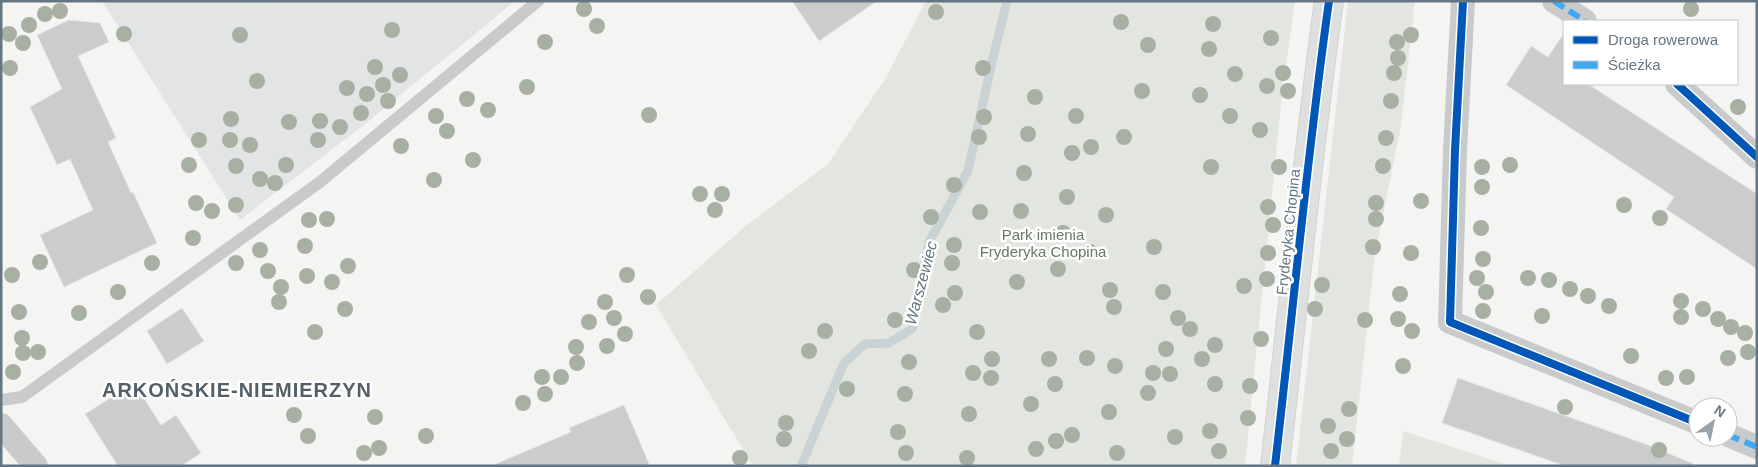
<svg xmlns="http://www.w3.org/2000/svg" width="1758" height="467" font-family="Helvetica,sans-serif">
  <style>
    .built { fill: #e3e4e4 }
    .green { fill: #e3e6e0 }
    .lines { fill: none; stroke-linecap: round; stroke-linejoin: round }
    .stream { stroke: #c9d2d4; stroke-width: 9 }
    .building { fill: #cbcdcd; stroke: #e4e4e3 }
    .secondary-casing { stroke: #d1d2d3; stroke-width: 30 }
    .lane { stroke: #c9cacb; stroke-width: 12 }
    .street { stroke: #c9cacb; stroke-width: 24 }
    .secondary { stroke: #dedfdf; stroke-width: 28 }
    .quiet { stroke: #3fa9f5; stroke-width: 6; stroke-dasharray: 12 6; stroke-linecap: butt }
    .cycleway-casing { stroke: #fff; stroke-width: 11 }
    .cycleway { stroke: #0057b8; stroke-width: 8 }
    .tree { fill: #a8b0a4 }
    .labels { text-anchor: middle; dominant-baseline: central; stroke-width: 5; stroke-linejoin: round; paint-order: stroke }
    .street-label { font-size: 15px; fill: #657682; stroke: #fff }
    .park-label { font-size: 15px; fill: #697964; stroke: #fff }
    .water-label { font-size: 16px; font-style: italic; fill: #61777f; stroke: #fff }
    .district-label { font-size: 20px; font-weight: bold; letter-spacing: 1px; fill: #535f67; stroke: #fff }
  </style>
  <rect width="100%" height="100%" fill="#f4f4f3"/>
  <path class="built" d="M 102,1 L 515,1 L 369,121 L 240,220 Z"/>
  <path class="green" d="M 231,1 L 272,1 L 259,20 Z
    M 926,1 L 1295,1 L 1282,95 L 1245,466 L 753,466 L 656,305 L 747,225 L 828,164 L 885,79 Z
    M 1348,1 L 1415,1 L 1401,126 L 1375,255 L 1352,466 L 1296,466 Z
    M 1403,431 L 1511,466 L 1399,466 Z"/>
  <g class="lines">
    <path class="stream" d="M 801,466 L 844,363 L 865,344 L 889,343 L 912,329 L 929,242 L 968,171 L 992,62 L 1007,1"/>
  </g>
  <path class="building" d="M 792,1 L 877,1 L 819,41 Z
    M 69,20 L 100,23 L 109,42 L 78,56 L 116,138 L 108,142 L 131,193 L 133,192 L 157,243 L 64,287 L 40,235 L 93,210 L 70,159 L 57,165 L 30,107 L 62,89 L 37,35 Z
    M 1564,33 L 1564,84 L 1588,84 L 1757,194 L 1757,269 L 1666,209 L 1674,197 L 1506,85 L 1531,46 L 1548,57 Z
    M 182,308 L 204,341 L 167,364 L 147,331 Z
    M 1458,378 L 1648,445 L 1694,464 L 1694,466 L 1565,466 L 1442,423 Z
    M 134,383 L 161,425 L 176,415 L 201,453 L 181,466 L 118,466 L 85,414 Z
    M 624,405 L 650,466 L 491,466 L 571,432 L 569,428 Z"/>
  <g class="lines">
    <g class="secondary-casing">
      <path id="secondary" d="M 1275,466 C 1293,311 1307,156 1329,1"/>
    </g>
    <path class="lane" d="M 1,400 L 22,397 L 320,182 L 538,1"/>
    <path class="street" d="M 1463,1 L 1455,150 L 1450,322 L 1698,423
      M 1554,1 L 1585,21
      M 1677,84 L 1757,157
      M 1,425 L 36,466
      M 1728,435 L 1757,447"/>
    <use href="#secondary" class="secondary"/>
    <path class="quiet" d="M 1554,1 L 1585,21
      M 1728,435 L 1757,447"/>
    <g class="cycleway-casing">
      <path id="cycleway" d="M 1463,1 L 1455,150 L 1450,322 L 1698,423
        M 1677,84 L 1757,157
        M 1275,466 C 1293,311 1307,156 1329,1"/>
    </g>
    <use href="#cycleway" class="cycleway"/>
  </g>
  <g class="tree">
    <circle cx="584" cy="9" r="8"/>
    <circle cx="1691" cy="9" r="8"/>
    <circle cx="60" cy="11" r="8"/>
    <circle cx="936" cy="12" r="8"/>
    <circle cx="45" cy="14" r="8"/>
    <circle cx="1121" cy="22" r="8"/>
    <circle cx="1213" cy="24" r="8"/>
    <circle cx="29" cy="25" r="8"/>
    <circle cx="597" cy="26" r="8"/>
    <circle cx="392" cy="30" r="8"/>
    <circle cx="9" cy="34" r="8"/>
    <circle cx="124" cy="34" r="8"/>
    <circle cx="240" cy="35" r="8"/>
    <circle cx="1411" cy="35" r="8"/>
    <circle cx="1271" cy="38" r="8"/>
    <circle cx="545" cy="42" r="8"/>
    <circle cx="1397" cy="42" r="8"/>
    <circle cx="23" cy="43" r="8"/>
    <circle cx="1148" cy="45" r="8"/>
    <circle cx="1209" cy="49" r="8"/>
    <circle cx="1398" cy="58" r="8"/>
    <circle cx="375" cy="67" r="8"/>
    <circle cx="10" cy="68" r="8"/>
    <circle cx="983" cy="68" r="8"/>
    <circle cx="1283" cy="73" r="8"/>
    <circle cx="1394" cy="73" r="8"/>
    <circle cx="1235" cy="74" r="8"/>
    <circle cx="400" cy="75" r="8"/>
    <circle cx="257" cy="81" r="8"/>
    <circle cx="383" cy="85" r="8"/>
    <circle cx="1267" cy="86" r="8"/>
    <circle cx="527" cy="87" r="8"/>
    <circle cx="347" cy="88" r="8"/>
    <circle cx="1142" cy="91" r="8"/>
    <circle cx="1288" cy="91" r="8"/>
    <circle cx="367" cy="94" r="8"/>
    <circle cx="1200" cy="95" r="8"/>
    <circle cx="1035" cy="97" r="8"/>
    <circle cx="467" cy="99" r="8"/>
    <circle cx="388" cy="101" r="8"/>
    <circle cx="1391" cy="101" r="8"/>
    <circle cx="1738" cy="107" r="8"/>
    <circle cx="488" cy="110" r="8"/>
    <circle cx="361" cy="113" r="8"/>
    <circle cx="649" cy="115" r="8"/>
    <circle cx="436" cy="116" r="8"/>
    <circle cx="1076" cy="116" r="8"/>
    <circle cx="1230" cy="116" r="8"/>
    <circle cx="984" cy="117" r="8"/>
    <circle cx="231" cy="119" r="8"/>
    <circle cx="320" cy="121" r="8"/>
    <circle cx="289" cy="122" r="8"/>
    <circle cx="340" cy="127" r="8"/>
    <circle cx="1260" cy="130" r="8"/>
    <circle cx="447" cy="131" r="8"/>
    <circle cx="1028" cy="134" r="8"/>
    <circle cx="979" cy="137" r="8"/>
    <circle cx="1124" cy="137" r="8"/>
    <circle cx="1386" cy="138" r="8"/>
    <circle cx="199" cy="140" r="8"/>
    <circle cx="230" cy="140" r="8"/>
    <circle cx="318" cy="140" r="8"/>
    <circle cx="250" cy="145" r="8"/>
    <circle cx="401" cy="146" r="8"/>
    <circle cx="1091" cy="147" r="8"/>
    <circle cx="1072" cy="153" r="8"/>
    <circle cx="473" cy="160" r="8"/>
    <circle cx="189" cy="165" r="8"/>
    <circle cx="286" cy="165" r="8"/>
    <circle cx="1510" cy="165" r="8"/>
    <circle cx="236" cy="166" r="8"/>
    <circle cx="1383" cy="166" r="8"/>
    <circle cx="1211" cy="167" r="8"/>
    <circle cx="1279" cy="167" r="8"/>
    <circle cx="1482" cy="167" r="8"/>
    <circle cx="1024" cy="173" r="8"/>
    <circle cx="260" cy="179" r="8"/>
    <circle cx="434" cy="180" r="8"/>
    <circle cx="275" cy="183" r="8"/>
    <circle cx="954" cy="185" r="8"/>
    <circle cx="1482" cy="187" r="8"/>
    <circle cx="700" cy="194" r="8"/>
    <circle cx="722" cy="194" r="8"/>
    <circle cx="1067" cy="197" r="8"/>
    <circle cx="1421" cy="201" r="8"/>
    <circle cx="196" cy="203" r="8"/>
    <circle cx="1376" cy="203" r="8"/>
    <circle cx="236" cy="205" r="8"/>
    <circle cx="1624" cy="205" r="8"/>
    <circle cx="1268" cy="207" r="8"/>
    <circle cx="715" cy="210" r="8"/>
    <circle cx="212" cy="211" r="8"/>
    <circle cx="1021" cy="211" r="8"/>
    <circle cx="980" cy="212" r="8"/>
    <circle cx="1106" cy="215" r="8"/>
    <circle cx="931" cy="217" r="8"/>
    <circle cx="1660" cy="218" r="8"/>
    <circle cx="327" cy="219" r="8"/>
    <circle cx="1376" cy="219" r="8"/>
    <circle cx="309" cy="220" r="8"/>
    <circle cx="1273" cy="225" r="8"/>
    <circle cx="1481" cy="228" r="8"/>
    <circle cx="1063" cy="233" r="8"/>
    <circle cx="193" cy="238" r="8"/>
    <circle cx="954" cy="245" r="8"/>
    <circle cx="305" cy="246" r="8"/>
    <circle cx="1154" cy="247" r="8"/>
    <circle cx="1373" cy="247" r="8"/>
    <circle cx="260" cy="250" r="8"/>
    <circle cx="1090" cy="252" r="8"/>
    <circle cx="1268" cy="253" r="8"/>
    <circle cx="1411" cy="253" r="8"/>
    <circle cx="1483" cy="259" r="8"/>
    <circle cx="40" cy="262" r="8"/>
    <circle cx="152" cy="263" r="8"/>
    <circle cx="236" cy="263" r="8"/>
    <circle cx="952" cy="263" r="8"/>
    <circle cx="348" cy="266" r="8"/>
    <circle cx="1058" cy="269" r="8"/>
    <circle cx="914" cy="270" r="8"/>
    <circle cx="268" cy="271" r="8"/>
    <circle cx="12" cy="275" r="8"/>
    <circle cx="627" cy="275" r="8"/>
    <circle cx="307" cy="276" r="8"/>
    <circle cx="1477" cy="278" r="8"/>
    <circle cx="1528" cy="278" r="8"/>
    <circle cx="1267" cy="279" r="8"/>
    <circle cx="1549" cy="280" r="8"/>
    <circle cx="332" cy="282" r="8"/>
    <circle cx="1017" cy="282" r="8"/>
    <circle cx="1322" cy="285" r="8"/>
    <circle cx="1244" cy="286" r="8"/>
    <circle cx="281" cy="287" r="8"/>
    <circle cx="1570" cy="289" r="8"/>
    <circle cx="1110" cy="290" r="8"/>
    <circle cx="118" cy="292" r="8"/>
    <circle cx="1163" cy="292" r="8"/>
    <circle cx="1486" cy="292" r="8"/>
    <circle cx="955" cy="293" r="8"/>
    <circle cx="1400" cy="294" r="8"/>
    <circle cx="1588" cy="296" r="8"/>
    <circle cx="648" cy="297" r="8"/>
    <circle cx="1681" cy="301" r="8"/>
    <circle cx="279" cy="302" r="8"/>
    <circle cx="605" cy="302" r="8"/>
    <circle cx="943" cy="305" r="8"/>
    <circle cx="1609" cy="306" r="8"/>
    <circle cx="1114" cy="307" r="8"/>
    <circle cx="345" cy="309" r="8"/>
    <circle cx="1315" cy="309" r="8"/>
    <circle cx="1703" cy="309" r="8"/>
    <circle cx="1483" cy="311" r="8"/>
    <circle cx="19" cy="312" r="8"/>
    <circle cx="79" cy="313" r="8"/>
    <circle cx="1542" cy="316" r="8"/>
    <circle cx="1681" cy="317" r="8"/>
    <circle cx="614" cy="318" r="8"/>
    <circle cx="1178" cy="318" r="8"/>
    <circle cx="1398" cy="319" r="8"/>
    <circle cx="1718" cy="319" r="8"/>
    <circle cx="895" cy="320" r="8"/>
    <circle cx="1365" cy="320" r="8"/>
    <circle cx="589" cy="322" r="8"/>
    <circle cx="1731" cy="327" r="8"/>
    <circle cx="1190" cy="329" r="8"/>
    <circle cx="825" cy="331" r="8"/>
    <circle cx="1412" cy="331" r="8"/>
    <circle cx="315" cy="332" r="8"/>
    <circle cx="977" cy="332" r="8"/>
    <circle cx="1745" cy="333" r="8"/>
    <circle cx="625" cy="334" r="8"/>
    <circle cx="22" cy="338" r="8"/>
    <circle cx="1261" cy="339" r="8"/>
    <circle cx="1215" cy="345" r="8"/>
    <circle cx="607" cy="346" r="8"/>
    <circle cx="576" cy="347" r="8"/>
    <circle cx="1166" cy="349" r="8"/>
    <circle cx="809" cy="351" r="8"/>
    <circle cx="38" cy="352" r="8"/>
    <circle cx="1748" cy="352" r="8"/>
    <circle cx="23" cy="353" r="8"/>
    <circle cx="1631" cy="356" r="8"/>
    <circle cx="1087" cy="358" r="8"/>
    <circle cx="1728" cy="358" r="8"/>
    <circle cx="992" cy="359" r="8"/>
    <circle cx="1049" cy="359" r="8"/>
    <circle cx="1202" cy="359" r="8"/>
    <circle cx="909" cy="362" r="8"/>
    <circle cx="577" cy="363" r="8"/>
    <circle cx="1115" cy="366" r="8"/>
    <circle cx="1403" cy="366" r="8"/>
    <circle cx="13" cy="372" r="8"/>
    <circle cx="973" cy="373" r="8"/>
    <circle cx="1153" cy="373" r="8"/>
    <circle cx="1170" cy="374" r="8"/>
    <circle cx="542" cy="377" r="8"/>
    <circle cx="561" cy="377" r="8"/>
    <circle cx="1687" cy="377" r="8"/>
    <circle cx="991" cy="378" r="8"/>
    <circle cx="1666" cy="378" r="8"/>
    <circle cx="1055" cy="384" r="8"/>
    <circle cx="1215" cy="384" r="8"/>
    <circle cx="1250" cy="386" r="8"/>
    <circle cx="847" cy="389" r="8"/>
    <circle cx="1148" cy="393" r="8"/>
    <circle cx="545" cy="394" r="8"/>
    <circle cx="905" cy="394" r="8"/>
    <circle cx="523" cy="403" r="8"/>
    <circle cx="1031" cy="404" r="8"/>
    <circle cx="1565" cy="407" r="8"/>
    <circle cx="1349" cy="409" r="8"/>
    <circle cx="1109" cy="412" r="8"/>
    <circle cx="969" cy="414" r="8"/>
    <circle cx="294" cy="415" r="8"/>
    <circle cx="375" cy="417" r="8"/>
    <circle cx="1248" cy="418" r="8"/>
    <circle cx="786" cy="423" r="8"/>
    <circle cx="1328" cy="426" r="8"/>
    <circle cx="1210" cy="431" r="8"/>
    <circle cx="898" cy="432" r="8"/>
    <circle cx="1072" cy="435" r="8"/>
    <circle cx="308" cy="436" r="8"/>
    <circle cx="426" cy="436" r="8"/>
    <circle cx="1175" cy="437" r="8"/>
    <circle cx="784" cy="439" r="8"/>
    <circle cx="1347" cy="439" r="8"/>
    <circle cx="1056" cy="441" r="8"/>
    <circle cx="379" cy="448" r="8"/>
    <circle cx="1036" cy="449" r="8"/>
    <circle cx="1659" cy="450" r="8"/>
    <circle cx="1219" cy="451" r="8"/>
    <circle cx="1331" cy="451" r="8"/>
    <circle cx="364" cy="453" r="8"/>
    <circle cx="906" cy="453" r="8"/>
    <circle cx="1117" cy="453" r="8"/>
    <circle cx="740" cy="458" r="8"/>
    <circle cx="967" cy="458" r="8"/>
  </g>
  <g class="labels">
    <g class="street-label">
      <text transform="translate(1288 232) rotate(-84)">Fryderyka Chopina</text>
    </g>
    <g class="park-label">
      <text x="1043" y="234">Park imienia<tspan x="1043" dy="17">Fryderyka Chopina</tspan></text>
    </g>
    <g class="water-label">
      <text transform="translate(921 283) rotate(-75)">Warszewiec</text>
    </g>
    <g class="district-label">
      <text x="237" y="390">ARKOŃSKIE-NIEMIERZYN</text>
    </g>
  </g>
  <rect width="1758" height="467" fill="none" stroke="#657682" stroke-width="5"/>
  <rect x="1563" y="20" width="175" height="65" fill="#ffffff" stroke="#c1c8cd"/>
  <rect x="1573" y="36" width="25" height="8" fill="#0057b8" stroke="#c1c8cd"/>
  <text x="1608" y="45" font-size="15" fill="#657682">Droga rowerowa</text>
  <rect x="1573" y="61" width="25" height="8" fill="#3fa9f5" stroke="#c1c8cd"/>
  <text x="1608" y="70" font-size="15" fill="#657682">Ścieżka</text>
  <g transform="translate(1713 422) rotate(33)"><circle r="24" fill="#ffffff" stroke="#c1c8cd"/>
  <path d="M0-4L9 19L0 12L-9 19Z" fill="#97a2aa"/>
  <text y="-8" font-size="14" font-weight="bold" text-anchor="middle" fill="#657682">N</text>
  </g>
</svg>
